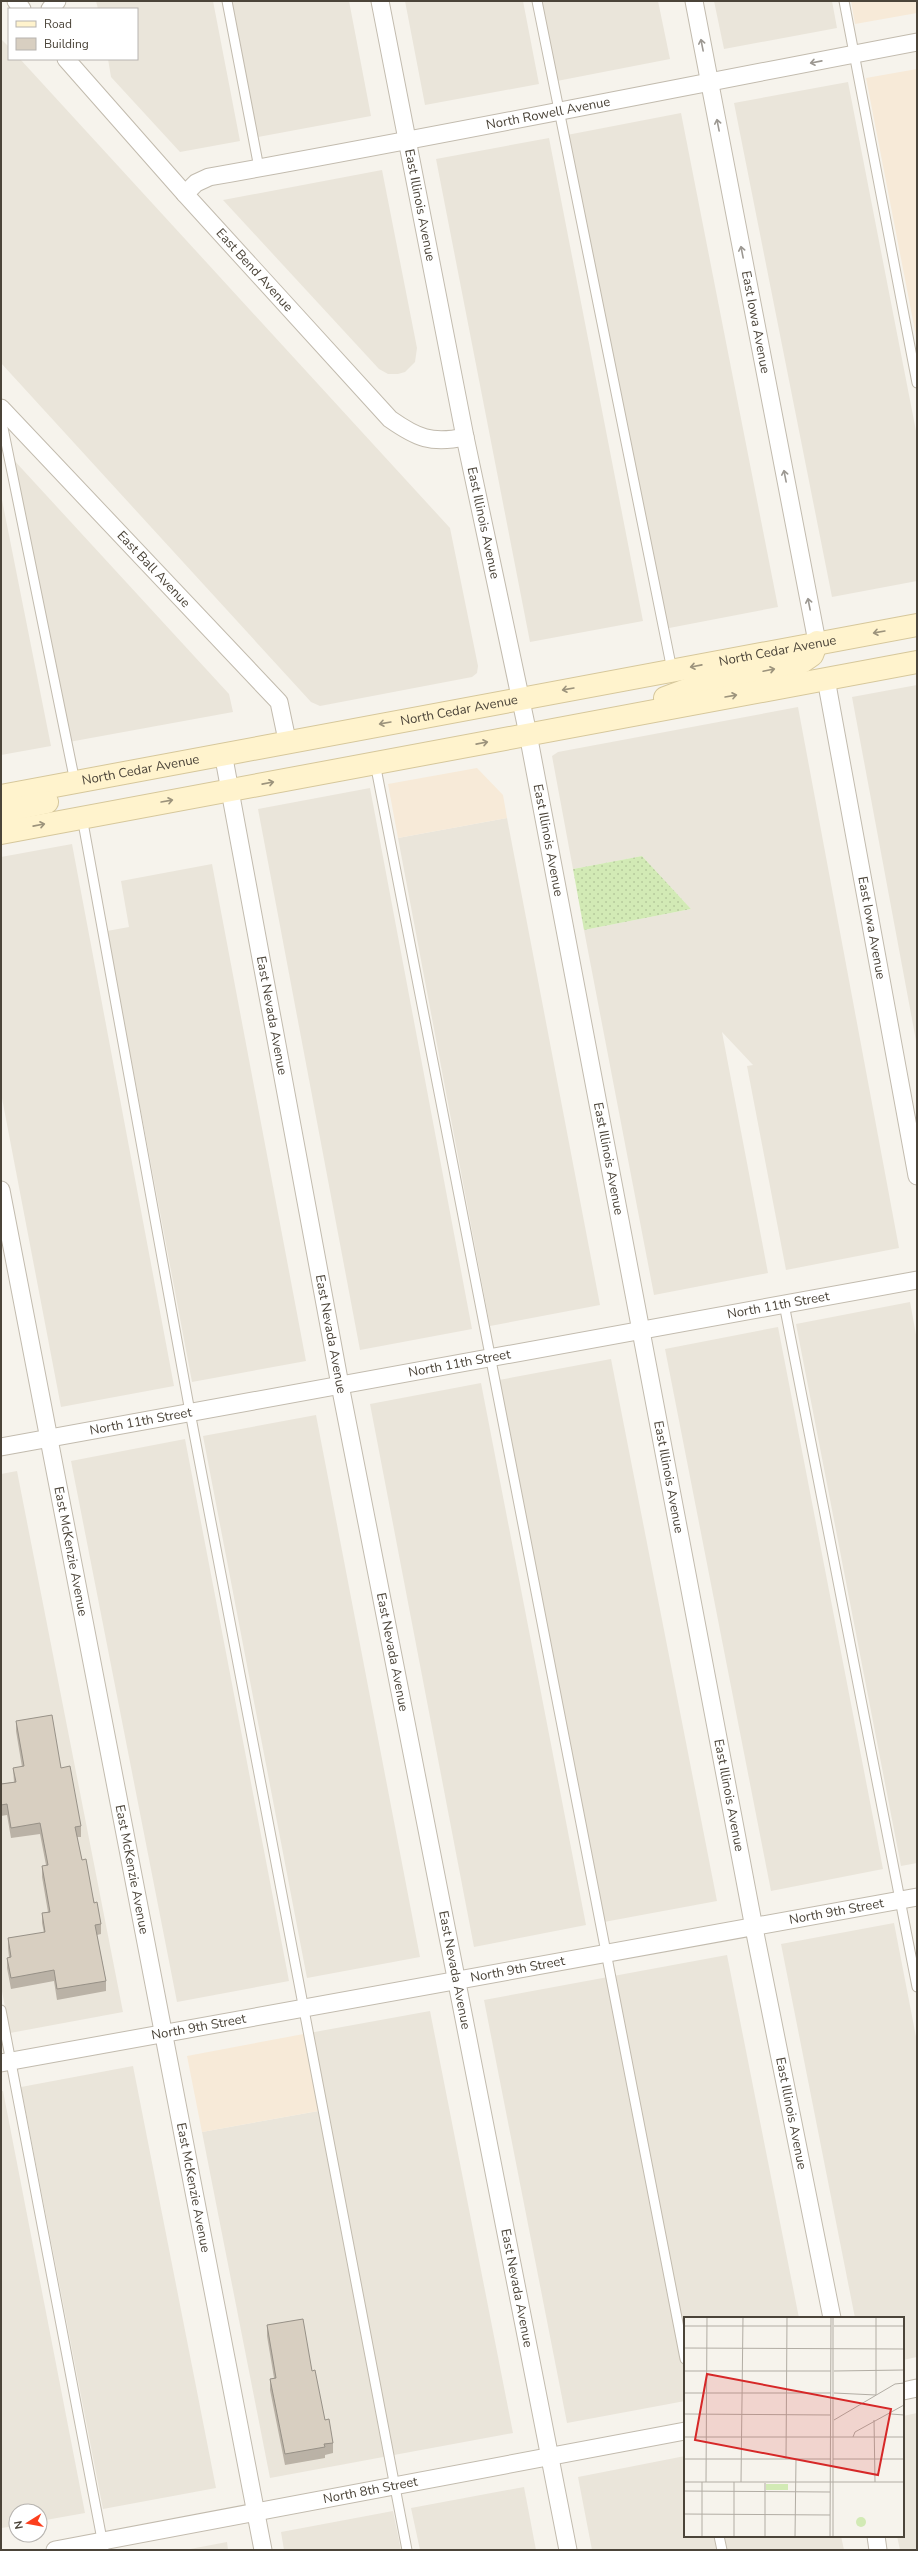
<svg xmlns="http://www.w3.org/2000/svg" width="918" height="2551" font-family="'Nunito Sans',sans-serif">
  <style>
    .residential { fill: #eae5da }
    .commercial { fill: #f7ead8 }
    .grass { fill: url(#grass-dots) }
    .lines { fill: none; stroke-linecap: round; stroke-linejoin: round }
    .service-casing { stroke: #c2bbae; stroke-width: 11 }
    .minor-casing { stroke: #c2bbae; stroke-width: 19 }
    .secondary-casing { stroke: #d6c79b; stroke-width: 24 }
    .service { stroke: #fff; stroke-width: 9 }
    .minor { stroke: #fff; stroke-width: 17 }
    .secondary { stroke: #fff3cd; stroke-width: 22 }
    .wall { fill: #bab2a6 }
    .building { fill: #d8cfc1; stroke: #979187 }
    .oneway { stroke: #9c9892 }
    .oneway2 { stroke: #9c937c }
    .labels { text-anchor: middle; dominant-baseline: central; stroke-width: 3; stroke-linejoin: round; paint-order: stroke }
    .street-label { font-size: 13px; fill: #4b4439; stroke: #fff }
    .inset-road { fill: none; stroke: #b2ada4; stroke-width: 1 }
    .view { fill: #d62828; fill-opacity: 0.15; stroke: #d62828; stroke-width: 2 }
    .inset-edge { fill: none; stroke: #4b4439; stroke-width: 2 }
  </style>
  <defs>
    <pattern id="grass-dots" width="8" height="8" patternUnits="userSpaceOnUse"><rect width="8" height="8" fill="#d2eab5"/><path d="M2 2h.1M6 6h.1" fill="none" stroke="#b6ca9c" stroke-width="1.8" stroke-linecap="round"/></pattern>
  </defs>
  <rect width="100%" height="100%" fill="#f6f3ec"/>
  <path class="residential" d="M 96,1 L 213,1 L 240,141 L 180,152 L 111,77 L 108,59 L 137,59 L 137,9 L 98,9 Z
    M 232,1 L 349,1 L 371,116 L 258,137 Z
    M 405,1 L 523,1 L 539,84 L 425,105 Z
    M 541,1 L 658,1 L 670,59 L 557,81 Z
    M 714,1 L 832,1 L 837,28 L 724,49 Z
    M 1,39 L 9,47 L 9,59 L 20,59 L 450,528 L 478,666 L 477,673 L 472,677 L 320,706 L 311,702 L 1,363 Z
    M 848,82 L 917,436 L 917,581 L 832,597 L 734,103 Z
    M 681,113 L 778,607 L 664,629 L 567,135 Z
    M 549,138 L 643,621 L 530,642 L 436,159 Z
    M 382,170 L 417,348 L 415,362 L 405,372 L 398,374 L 388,374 L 379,369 L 223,200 Z
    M 12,458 L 229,694 L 233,712 L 69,742 Z
    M 1,495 L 51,746 L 1,755 Z
    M 917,685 L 917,1046 L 852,697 Z
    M 798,707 L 899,1248 L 786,1270 L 747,1066 L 753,1065 L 722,1032 L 768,1273 L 654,1295 L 584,930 L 691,909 L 642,856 L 573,869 L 552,756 L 558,752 Z
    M 370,788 L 472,1329 L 360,1350 L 258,809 Z
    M 507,818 L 600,1305 L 490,1326 L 398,838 Z
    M 72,844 L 174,1386 L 61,1407 L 1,1093 L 1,857 Z
    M 212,864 L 306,1361 L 192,1382 L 107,931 L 129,927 L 121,881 Z
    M 910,1302 L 917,1340 L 917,1863 L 901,1866 L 796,1324 Z
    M 778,1327 L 883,1869 L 771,1891 L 665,1349 Z
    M 611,1359 L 717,1901 L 604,1922 L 499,1380 Z
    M 481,1383 L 586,1925 L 474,1947 L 370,1404 Z
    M 316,1415 L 420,1957 L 307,1978 L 203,1436 Z
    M 185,1439 L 289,1981 L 177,2002 L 71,1461 Z
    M 17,1471 L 123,2012 L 10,2033 L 1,1986 L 1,1474 Z
    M 894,1923 L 917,2042 L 917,2357 L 903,2360 L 903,2318 L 855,2318 L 781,1944 Z
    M 727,1955 L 799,2318 L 685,2318 L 685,2401 L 567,2423 L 484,2000 Z
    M 430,2011 L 513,2433 L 270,2478 L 202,2132 L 324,2110 L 309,2033 Z
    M 133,2066 L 216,2488 L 103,2509 L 21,2087 Z
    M 1,2091 L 3,2091 L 85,2513 L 40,2521 L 40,2511 L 16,2511 L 16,2526 L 1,2528 Z
    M 917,2413 L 917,2550 L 900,2550 L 897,2536 L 903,2536 L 903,2416 Z
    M 685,2456 L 685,2536 L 841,2536 L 844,2550 L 592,2550 L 578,2477 Z
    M 524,2487 L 536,2550 L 420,2550 L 411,2508 Z
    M 393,2511 L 401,2550 L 284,2550 L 281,2532 Z
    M 227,2542 L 228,2550 L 185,2550 Z"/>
  <path class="commercial" d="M 851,1 L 917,1 L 917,13 L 855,24 Z
    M 917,69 L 917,341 L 866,78 Z
    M 477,768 L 503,795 L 507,818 L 398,838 L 388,784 Z
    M 309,2033 L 324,2110 L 202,2132 L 187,2056 Z"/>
  <path class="grass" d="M 642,856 L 691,909 L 584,930 L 573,869 Z"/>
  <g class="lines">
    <g class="service-casing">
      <path id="service" d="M 227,1 L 259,168
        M 537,1 L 672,670
        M 844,1 L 917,383
        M 1,418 L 75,782
        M 375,763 L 685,2359
        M 82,817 L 190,1412 L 407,2550
        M 784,1304 L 917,1987
        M 1,2010 L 104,2550
        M 719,2536 L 722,2550"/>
    </g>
    <g class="minor-casing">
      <g id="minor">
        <path d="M 16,1 L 22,9"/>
        <path id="s1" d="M 380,1 L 465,437 L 528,734 L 754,1928 L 832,2318"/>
        <path id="s2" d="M 694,1 L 817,642"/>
        <path d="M 50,9 L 57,1"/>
        <path id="s3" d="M 66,59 L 185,194 L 390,419 C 417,438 431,444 465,437"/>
        <path id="s4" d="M 185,194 L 196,183 L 209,177 C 445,135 681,87 917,42"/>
        <path id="s5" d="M 1,408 L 279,702 L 287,740"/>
        <path id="s6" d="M 826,679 L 917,1176"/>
        <path id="s7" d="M 223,753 L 340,1385 L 568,2550"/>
        <path id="s8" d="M 1,1190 L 263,2550"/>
        <path id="s9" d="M 1,1447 L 917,1280"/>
        <path id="s10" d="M 1,2063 L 917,1897"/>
        <path d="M 903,2391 L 917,2388"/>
        <path d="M 876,2536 L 878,2550"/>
        <path id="s11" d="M 55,2550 L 685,2431"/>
      </g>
    </g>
    <g class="secondary-casing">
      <g id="secondary">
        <path d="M 665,698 L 705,683 L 802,662 L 812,655 L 817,642"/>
        <path id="s12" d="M 1,796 L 917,625"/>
        <path d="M 1,812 L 47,802"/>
        <path d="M 1,833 L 917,662"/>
      </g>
    </g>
    <use href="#service" class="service"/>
    <use href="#minor" class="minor"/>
    <use href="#secondary" class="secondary"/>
  </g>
  <path class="wall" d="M 16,1721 L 61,1768 L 81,1826 L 81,1837 L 77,1837 L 82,1860 L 101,1924 L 101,1934 L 97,1935 L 106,1981 L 106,1991 L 57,2000 L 54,1981 L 11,1989 L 7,1968 L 7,1958 L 9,1957 L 8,1948 L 8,1938 L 44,1933 L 42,1923 L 42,1913 L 48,1912 L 42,1877 L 42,1866 L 46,1865 L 40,1834 L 11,1838 L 7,1815 L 1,1816 L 1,1784 L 14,1782 L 13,1768 L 22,1767 L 16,1731 Z
    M 267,2325 L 312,2371 L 325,2420 L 333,2443 L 333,2453 L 325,2455 L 325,2458 L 285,2465 L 270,2390 L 270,2379 L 274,2378 L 267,2336 Z"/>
  <path class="building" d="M 52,1715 L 61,1768 L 70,1766 L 81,1826 L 75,1827 L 82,1860 L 86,1859 L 94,1903 L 97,1902 L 101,1924 L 95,1925 L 106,1981 L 57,1989 L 54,1970 L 11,1978 L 7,1958 L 11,1957 L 8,1938 L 45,1932 L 42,1913 L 50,1912 L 42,1866 L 48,1865 L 40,1823 L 11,1828 L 7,1804 L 1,1805 L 1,1784 L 16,1782 L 13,1768 L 24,1766 L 16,1721 Z
    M 303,2319 L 312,2371 L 315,2370 L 325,2420 L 329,2419 L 333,2443 L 324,2444 L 325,2447 L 285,2454 L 270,2379 L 276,2378 L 267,2325 Z"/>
  <defs><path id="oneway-shaft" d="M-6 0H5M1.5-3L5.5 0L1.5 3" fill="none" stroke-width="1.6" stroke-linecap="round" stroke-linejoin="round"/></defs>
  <g class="oneway">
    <use href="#oneway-shaft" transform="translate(702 45) rotate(-101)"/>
    <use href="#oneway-shaft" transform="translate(816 62) rotate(169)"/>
    <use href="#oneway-shaft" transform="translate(718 125) rotate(-101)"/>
    <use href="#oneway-shaft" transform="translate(742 252) rotate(-101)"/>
    <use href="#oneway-shaft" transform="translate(785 476) rotate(-101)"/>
    <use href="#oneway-shaft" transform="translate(809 604) rotate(-101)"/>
  </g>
  <g class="oneway2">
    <use href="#oneway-shaft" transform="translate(879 632) rotate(170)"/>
    <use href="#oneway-shaft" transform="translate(696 666) rotate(169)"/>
    <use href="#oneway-shaft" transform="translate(769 670) rotate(-12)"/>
    <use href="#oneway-shaft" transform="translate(568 689) rotate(170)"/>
    <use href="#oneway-shaft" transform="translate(731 696) rotate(-10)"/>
    <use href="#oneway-shaft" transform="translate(385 723) rotate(170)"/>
    <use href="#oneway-shaft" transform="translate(482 743) rotate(-11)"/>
    <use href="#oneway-shaft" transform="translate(268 783) rotate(-11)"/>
    <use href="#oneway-shaft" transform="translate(167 801) rotate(-10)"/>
    <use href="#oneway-shaft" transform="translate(39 825) rotate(-11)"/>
  </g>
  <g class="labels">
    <g class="street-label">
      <text stroke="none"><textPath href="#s4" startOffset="375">North Rowell Avenue</textPath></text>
      <text stroke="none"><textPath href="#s1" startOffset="208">East Illinois Avenue</textPath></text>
      <text stroke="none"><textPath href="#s3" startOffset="283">East Bend Avenue</textPath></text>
      <text stroke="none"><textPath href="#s2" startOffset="327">East Iowa Avenue</textPath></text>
      <text stroke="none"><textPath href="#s1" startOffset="532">East Illinois Avenue</textPath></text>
      <text stroke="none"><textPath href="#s5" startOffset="222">East Ball Avenue</textPath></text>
      <text stroke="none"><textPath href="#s12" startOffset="790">North Cedar Avenue</textPath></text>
      <text stroke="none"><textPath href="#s12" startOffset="466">North Cedar Avenue</textPath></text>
      <text stroke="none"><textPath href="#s12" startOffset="142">North Cedar Avenue</textPath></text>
      <text stroke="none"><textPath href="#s1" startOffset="856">East Illinois Avenue</textPath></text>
      <text stroke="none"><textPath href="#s6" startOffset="253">East Iowa Avenue</textPath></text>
      <text stroke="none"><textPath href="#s7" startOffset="267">East Nevada Avenue</textPath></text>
      <text stroke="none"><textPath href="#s1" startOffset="1180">East Illinois Avenue</textPath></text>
      <text stroke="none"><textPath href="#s9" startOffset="790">North 11th Street</textPath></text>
      <text stroke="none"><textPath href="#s7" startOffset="591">East Nevada Avenue</textPath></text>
      <text stroke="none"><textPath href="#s9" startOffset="466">North 11th Street</textPath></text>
      <text stroke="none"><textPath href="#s9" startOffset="142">North 11th Street</textPath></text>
      <text stroke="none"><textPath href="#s1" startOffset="1504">East Illinois Avenue</textPath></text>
      <text stroke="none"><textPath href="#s8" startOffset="368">East McKenzie Avenue</textPath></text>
      <text stroke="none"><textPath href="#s7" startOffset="915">East Nevada Avenue</textPath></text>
      <text stroke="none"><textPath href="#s1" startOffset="1828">East Illinois Avenue</textPath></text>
      <text stroke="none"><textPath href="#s8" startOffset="692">East McKenzie Avenue</textPath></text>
      <text stroke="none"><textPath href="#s10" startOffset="849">North 9th Street</textPath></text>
      <text stroke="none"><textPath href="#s7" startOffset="1239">East Nevada Avenue</textPath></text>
      <text stroke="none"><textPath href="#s10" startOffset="525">North 9th Street</textPath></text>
      <text stroke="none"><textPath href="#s10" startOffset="201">North 9th Street</textPath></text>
      <text stroke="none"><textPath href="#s1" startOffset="2152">East Illinois Avenue</textPath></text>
      <text stroke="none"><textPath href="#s8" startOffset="1016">East McKenzie Avenue</textPath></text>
      <text stroke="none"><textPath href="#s7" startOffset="1563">East Nevada Avenue</textPath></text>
      <text stroke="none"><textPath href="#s11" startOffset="321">North 8th Street</textPath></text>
    </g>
  </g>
  <g transform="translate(684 2317)">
    <rect width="220" height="220" fill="#f6f3ec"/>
    <path d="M 82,167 L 104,167 L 104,173 L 82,173 Z" fill="#d2eab5"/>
    <path d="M172 205a5 5 0 1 1 10 0a5 5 0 1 1-10 0Z" fill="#d2eab5"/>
    <path class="inset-road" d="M 0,9 L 147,9M 150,9 L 220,9M 0,31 L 220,32M 0,54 L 147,54M 150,54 L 220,53M 0,76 L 147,76M 150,76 L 192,78 L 192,0M 205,95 L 207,97 L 220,98M 0,97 L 147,98M 150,103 L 211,67 L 220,66M 190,103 L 191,165M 0,120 L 220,120M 169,120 L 171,115 L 220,88M 0,142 L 147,142M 102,142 L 103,0M 149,142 L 220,142M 0,165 L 220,165M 22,165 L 23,0M 50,165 L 50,220M 57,165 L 59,0M 81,166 L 81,220M 0,174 L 146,175M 0,197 L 146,198M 18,220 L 18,165M 111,220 L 112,142M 146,220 L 147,0M 149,220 L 149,0"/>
    <path class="view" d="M 23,57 L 207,92 L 194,158 L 11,123 Z"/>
    <rect width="220" height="220" class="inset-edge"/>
  </g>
  <rect width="918" height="2551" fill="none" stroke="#4b4439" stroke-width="4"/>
  <rect x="8" y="8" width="130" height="52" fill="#ffffff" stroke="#b7b4b0"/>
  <rect x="16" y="21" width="20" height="6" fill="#fff3cd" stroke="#b7b4b0"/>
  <text x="44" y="28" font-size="12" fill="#4b4439">Road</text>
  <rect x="16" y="38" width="20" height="12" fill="#d8cfc1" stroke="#b7b4b0"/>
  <text x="44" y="48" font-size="12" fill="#4b4439">Building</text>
  <g transform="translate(28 2523) rotate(259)"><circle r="19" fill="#ffffff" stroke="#b7b4b0"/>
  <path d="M0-3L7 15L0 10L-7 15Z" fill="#fc3f1d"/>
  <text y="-6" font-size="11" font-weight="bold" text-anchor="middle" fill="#4b4439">N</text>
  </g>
</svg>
